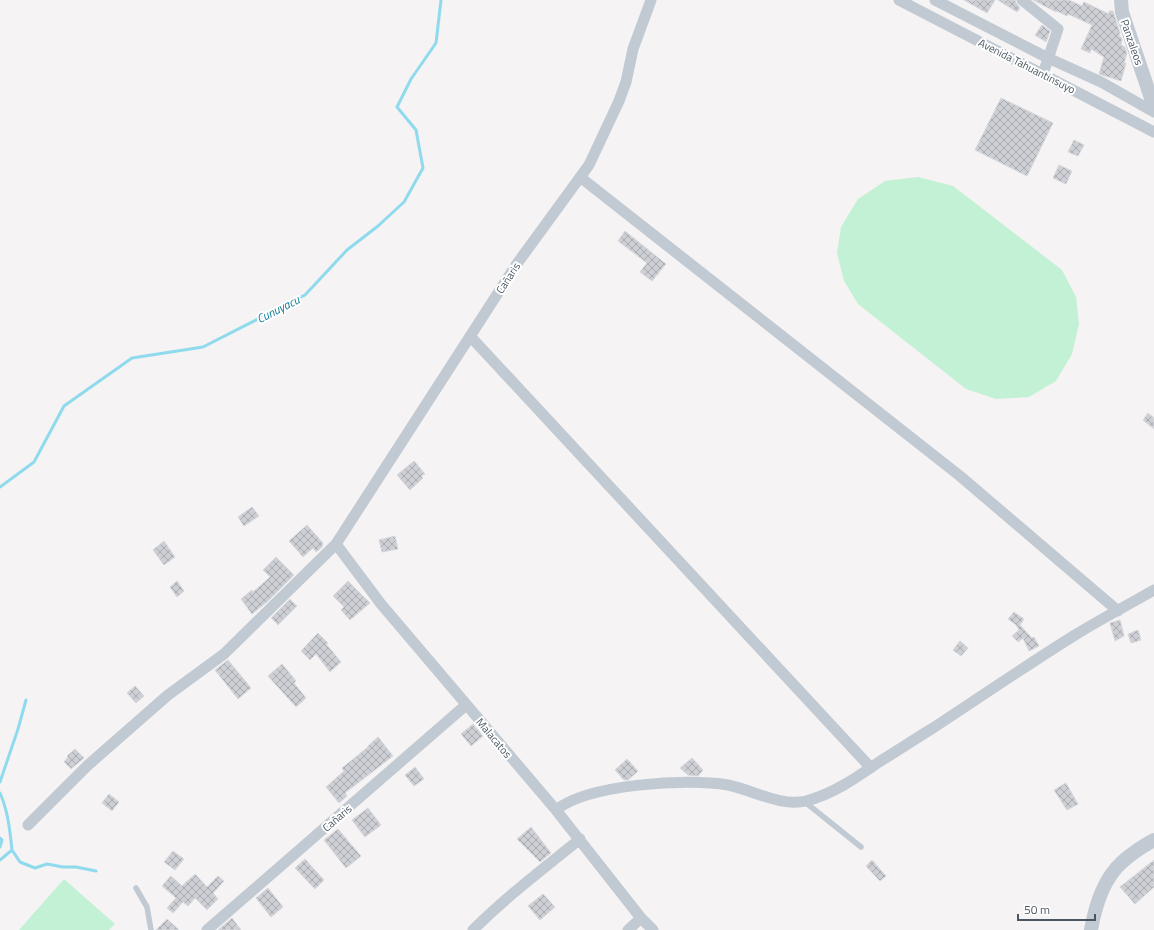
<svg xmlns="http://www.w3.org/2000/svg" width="1154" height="930" font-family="'Titillium Web',sans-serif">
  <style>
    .grass { fill: #c3f1d5 }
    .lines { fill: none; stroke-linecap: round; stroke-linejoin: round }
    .stream { stroke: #90daee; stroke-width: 3 }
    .building { fill: url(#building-cross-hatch); stroke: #d7d9de }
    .service { stroke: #c1cad2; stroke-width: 5.5 }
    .minor { stroke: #c1cad2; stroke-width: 11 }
    .tertiary { stroke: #c1cad2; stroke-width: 14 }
    .labels { text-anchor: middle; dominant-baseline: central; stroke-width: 4; stroke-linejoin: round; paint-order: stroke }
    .street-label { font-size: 11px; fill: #4a5661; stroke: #fff }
    .water-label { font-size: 12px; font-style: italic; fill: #0c7c9b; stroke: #fff }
  </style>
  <defs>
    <pattern id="building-cross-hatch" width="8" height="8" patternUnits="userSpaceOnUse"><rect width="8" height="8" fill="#cdcfd5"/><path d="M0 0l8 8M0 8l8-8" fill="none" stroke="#a8abb0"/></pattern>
  </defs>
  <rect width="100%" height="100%" fill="#f5f3f3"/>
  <path class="grass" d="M 918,177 L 953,186 L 1062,270 L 1076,297 L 1079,324 L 1072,354 L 1056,381 L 1029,397 L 996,399 L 966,389 L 858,304 L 844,281 L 837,253 L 841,227 L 858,199 L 885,181 Z
    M 64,879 L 115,924 L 109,930 L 19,930 Z"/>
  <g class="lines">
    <path class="stream" d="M 0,487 L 34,462 L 64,406 L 132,358 L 203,347 L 305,295 L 347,250 L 378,226 L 404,202 L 423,168 L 416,130 L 397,107 L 411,79 L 436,43 L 441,0
      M 0,782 L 18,729 L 26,700
      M 0,793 C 8,811 10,831 12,850
      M 0,838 L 2,840 L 0,847
      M 0,860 L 12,850 L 20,862 L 35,868 L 47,864 L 63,867 L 76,867 L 96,871"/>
  </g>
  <path class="building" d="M 964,0 L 995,0 L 987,13 Z
    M 998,0 L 1015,0 L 1016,3 L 1020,8 L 1017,12 Z
    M 1033,0 L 1069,0 L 1082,6 L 1084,2 L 1109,14 L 1109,11 L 1113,11 L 1120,33 L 1119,36 L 1121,37 L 1122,40 L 1121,45 L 1125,47 L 1127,53 L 1124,63 L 1126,63 L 1121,81 L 1099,74 L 1104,57 L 1091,49 L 1090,53 L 1081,49 L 1092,25 L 1068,14 L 1067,16 L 1057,11 L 1056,12 Z
    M 1042,25 L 1050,31 L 1046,42 L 1035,35 Z
    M 1001,98 L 1053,123 L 1027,176 L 975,150 Z
    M 1074,140 L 1084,145 L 1078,156 L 1068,152 Z
    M 1059,165 L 1072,171 L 1066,184 L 1053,178 Z
    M 625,231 L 666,264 L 652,281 L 640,272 L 647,263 L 618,241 Z
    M 1148,413 L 1154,418 L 1154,429 L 1143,420 Z
    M 414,461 L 425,474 L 421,476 L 423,478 L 410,490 L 397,475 Z
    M 252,507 L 259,516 L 244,526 L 238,517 Z
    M 307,525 L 323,543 L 322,547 L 316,552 L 313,548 L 303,557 L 289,541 Z
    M 395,536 L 398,549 L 382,552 L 379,540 Z
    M 164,541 L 175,557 L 164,565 L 153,550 Z
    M 276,557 L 294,575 L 268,601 L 252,614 L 241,599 L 252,590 L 253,592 L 270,577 L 263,570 Z
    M 177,581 L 184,591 L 177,597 L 170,587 Z
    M 348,581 L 370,603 L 350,620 L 341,610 L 344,607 L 333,596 Z
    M 290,599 L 297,606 L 278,625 L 271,618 Z
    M 1014,612 L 1024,619 L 1020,625 L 1032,638 L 1034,637 L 1039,646 L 1029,651 L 1023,638 L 1018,642 L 1012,636 L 1019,630 L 1016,625 L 1008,619 Z
    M 1120,620 L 1124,636 L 1115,641 L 1110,623 Z
    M 1138,630 L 1141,640 L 1131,643 L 1128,634 Z
    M 318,633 L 328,643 L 326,644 L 341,662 L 330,672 L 316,654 L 310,660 L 301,651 Z
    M 960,641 L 968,648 L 961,656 L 953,650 Z
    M 228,660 L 251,688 L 238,699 L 215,670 Z
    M 282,664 L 296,681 L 294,683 L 306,698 L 296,707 L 268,676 Z
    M 135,686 L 144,696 L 136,703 L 127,693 Z
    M 473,724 L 483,736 L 471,746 L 461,734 Z
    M 378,737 L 393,756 L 345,793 L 347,796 L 339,803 L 326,787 L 344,771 L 342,768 L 368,747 L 368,746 Z
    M 75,749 L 84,758 L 71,769 L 64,762 L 68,757 L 67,756 Z
    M 692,758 L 703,770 L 698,776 L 688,775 L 680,768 Z
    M 627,759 L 638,771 L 628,780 L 624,780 L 615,770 Z
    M 415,767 L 424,779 L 414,786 L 405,775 Z
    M 1066,783 L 1078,804 L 1067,810 L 1054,790 Z
    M 109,794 L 119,802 L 112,811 L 102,803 Z
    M 368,808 L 381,825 L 365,837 L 352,820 Z
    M 531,827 L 551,853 L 540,862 L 517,839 Z
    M 338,829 L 361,856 L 346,868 L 324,840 Z
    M 173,851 L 184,859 L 175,870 L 164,862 Z
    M 305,859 L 324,880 L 315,889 L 295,868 Z
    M 872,860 L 886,876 L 880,881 L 866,866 Z
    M 1154,860 L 1154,887 L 1135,904 L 1120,887 Z
    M 195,874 L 207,887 L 218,876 L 224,881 L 213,893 L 218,899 L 207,910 L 195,898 L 188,906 L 183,902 L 173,913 L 167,908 L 176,898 L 162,886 L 171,876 L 182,886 Z
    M 268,888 L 283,907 L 271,917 L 256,898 Z
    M 543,894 L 555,907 L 540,920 L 528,906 Z
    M 232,918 L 241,930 L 218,930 Z
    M 167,919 L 179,930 L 156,930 Z"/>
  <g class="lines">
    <path class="service" d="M 805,802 L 861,847
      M 136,888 L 147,907 L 151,930"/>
    <path class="minor" d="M 899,0 L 1154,132
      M 935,0 L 1048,58 L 1101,82 L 1154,112
      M 1022,0 L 1058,29 L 1043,74
      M 580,177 L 960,476 L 1118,611
      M 470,336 L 871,768
      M 336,544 L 381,604 L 556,810 L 641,918 L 653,930
      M 556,810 C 588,784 687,778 728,785 C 753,790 780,807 806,801 C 833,794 856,778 879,762 C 897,751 915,739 933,728 C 980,697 1027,665 1075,635 C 1101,619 1128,605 1154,590
      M 28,825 L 87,766 L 168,695 L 224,654 L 336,544 L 516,265 L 589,165 L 619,101 L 626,82 L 633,49 L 651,0
      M 207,930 L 466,705
      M 473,930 C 506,897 543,869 580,839
      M 628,930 L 641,918"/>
    <path class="tertiary" d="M 1121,0 L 1122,12 L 1154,107
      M 1091,930 C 1095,907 1104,879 1121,863 C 1131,854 1143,846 1154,840"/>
  </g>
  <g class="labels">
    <g class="street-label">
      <text transform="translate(1132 42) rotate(71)">Panzaleos</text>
      <text transform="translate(1027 66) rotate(27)">Avenida Tahuantinsuyo</text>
      <text transform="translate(508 278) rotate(-57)">Cañaris</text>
      <text transform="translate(494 738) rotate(50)">Malacatos</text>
      <text transform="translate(337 818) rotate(-41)">Cañaris</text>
    </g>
    <g class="water-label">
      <text transform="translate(278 309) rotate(-27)">Cunuyacu</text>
    </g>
  </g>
  <path d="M1018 914v6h77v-6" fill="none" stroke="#4a5661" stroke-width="2"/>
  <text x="1024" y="914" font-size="12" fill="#4a5661" stroke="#ffffff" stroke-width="3" paint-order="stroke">50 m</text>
</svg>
